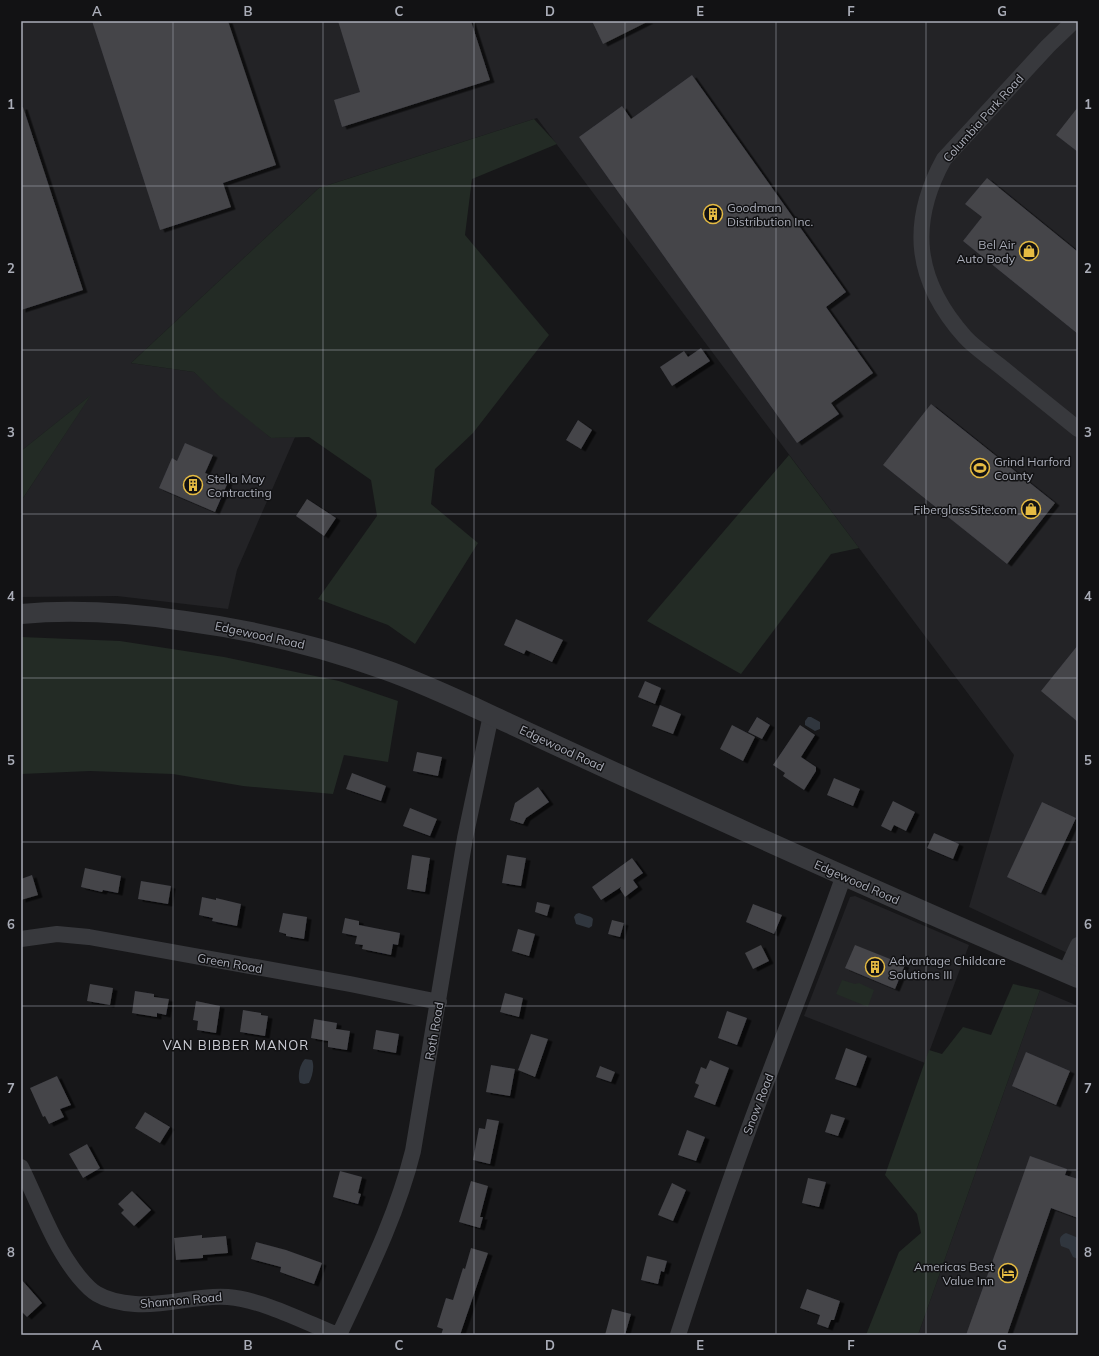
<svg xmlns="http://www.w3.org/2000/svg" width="1099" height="1356" font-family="Mulish,sans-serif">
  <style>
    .built { fill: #232326 }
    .green { fill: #232b25 }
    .water { fill: #30363e }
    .building { fill: #444449; filter: url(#shadow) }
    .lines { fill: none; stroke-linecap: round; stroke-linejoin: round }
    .minor { stroke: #38393d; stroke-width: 16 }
    .tertiary { stroke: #38393d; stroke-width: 20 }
    .grid { fill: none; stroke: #aaadb8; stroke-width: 1; stroke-opacity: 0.55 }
    .labels { text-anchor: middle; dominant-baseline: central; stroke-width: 3; stroke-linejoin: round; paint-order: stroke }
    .street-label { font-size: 12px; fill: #aaadb8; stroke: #121214 }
    .poi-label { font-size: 12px; fill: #aaadb8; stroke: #121214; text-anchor: start }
    .neighbourhood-label { font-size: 13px; letter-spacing: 1px; fill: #cbccd4; stroke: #121214 }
    .neatline { fill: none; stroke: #aaadb8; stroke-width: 1.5 }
    .grid-label { font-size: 13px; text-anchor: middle; font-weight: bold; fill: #aaadb8 }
  </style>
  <defs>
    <filter id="shadow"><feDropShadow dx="4.5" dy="2.5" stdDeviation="0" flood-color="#0009"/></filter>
  </defs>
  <rect width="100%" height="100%" fill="#171719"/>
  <path class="built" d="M 21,21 L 1078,21 L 1078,958 L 969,907 L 1014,755 L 537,118 L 319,188 L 131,363 L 194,372 L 271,438 L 295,437 L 237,570 L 228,609 L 117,596 L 21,597 L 21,505 L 23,498 L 90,396 L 21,451 Z
    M 855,896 L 969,945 L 925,1063 L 804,1016 L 850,897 Z
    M 1040,990 L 1078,1006 L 1078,1330 L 1072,1335 L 918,1335 Z"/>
  <path class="green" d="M 534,119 L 557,144 L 472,179 L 465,235 L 549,335 L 473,433 L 435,469 L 431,504 L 478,543 L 415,644 L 388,625 L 318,599 L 377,516 L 371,480 L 309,437 L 271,438 L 221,398 L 194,372 L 131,363 L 319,188 Z
    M 91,395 L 23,498 L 21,505 L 21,451 Z
    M 789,455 L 859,548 L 831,554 L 741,674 L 647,621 Z
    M 21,637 L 120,641 L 224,657 L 339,681 L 398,701 L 388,762 L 344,755 L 333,794 L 243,786 L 173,774 L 90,771 L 21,774 Z
    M 842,980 L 855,984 L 859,983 L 874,990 L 868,1007 L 836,994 Z
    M 1013,984 L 1040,990 L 918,1335 L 866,1335 L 899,1252 L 921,1233 L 917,1214 L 885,1175 L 929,1050 L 942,1054 L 963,1027 L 991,1035 Z"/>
  <path class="water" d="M 808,717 L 811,717 L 820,722 L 820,729 L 815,731 L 805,725 L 805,721 Z
    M 579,913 L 591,917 L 593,919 L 592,926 L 589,928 L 576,924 L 574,917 L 576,914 Z
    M 305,1059 L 312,1060 C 315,1067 312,1077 309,1083 L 304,1084 L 300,1083 C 297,1076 300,1064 305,1059 Z
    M 1066,1233 L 1076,1237 L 1078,1239 L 1078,1259 L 1073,1257 L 1069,1249 L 1061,1246 C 1059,1240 1059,1236 1066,1233 Z"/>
  <path class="building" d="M 92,21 L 228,21 L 276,165 L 223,183 L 231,207 L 160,230 Z
    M 338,21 L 471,21 L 490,80 L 342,127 L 334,100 L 360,92 Z
    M 592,21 L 649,21 L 603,44 Z
    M 692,75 L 846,292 L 826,307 L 873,373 L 831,403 L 839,414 L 797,443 L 579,137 L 622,106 L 631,119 Z
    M 21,107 L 23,107 L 83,290 L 21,310 Z
    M 1078,107 L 1078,152 L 1056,135 Z
    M 987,178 L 1078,252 L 1078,334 L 963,241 L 982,217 L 965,204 Z
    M 701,348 L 710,361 L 672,386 L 660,367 L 684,351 L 688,357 Z
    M 931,404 L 1055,503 L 1007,564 L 883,465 Z
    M 578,420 L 592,430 L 581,449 L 566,440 Z
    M 185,443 L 213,455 L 205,473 L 228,482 L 215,512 L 159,488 L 172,458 L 177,461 Z
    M 307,499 L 336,518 L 324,536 L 296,516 Z
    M 516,619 L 563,640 L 552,662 L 526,650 L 524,654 L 504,645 Z
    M 1078,645 L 1078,722 L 1041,691 Z
    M 645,681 L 661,688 L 655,704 L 638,697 Z
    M 660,705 L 681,714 L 673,734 L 652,726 Z
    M 757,717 L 770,725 L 762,739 L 748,732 Z
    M 732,725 L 755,737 L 743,761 L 720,749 Z
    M 800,725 L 815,735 L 801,757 L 816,767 L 816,771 L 804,790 L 783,776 L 785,773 L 773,765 Z
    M 417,752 L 442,757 L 438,776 L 413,771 Z
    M 352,773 L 386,786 L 381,801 L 346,789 Z
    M 834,778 L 860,789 L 853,806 L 827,795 Z
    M 538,787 L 549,802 L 526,818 L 523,824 L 510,820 L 515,803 Z
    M 893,801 L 915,812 L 906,831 L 894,825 L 891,831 L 881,826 Z
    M 1042,802 L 1076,818 L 1041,893 L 1007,877 Z
    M 410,808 L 437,819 L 430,836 L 403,826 Z
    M 934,833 L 959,844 L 953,859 L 927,848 Z
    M 412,855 L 430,858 L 425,892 L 407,889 Z
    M 507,855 L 526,858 L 521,886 L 502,883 Z
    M 632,858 L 643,873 L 633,880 L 638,887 L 625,897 L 620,889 L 621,887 L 601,900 L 592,887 Z
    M 85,868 L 121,876 L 118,893 L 103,890 L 102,892 L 81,887 Z
    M 32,875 L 38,895 L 21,900 L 21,879 Z
    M 141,881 L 171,886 L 168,904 L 138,899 Z
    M 202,897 L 216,900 L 216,898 L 241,904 L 237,926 L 212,921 L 213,918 L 199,915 Z
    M 537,902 L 550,905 L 547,916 L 535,912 Z
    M 753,904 L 782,915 L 774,934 L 746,922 Z
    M 283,913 L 307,917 L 304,939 L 286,936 L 286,934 L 279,932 Z
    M 345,918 L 359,921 L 359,925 L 400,933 L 398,945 L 393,944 L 391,955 L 362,949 L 363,945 L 355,944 L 357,936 L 342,933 Z
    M 612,920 L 624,923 L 620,937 L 608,934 Z
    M 518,929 L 535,934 L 529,956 L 512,951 Z
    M 761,945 L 769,961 L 753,969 L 745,953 Z
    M 855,945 L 905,965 L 895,989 L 845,968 Z
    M 90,984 L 113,988 L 110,1005 L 87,1001 Z
    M 135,991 L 154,994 L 154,997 L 169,999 L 166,1015 L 157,1013 L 157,1017 L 132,1013 Z
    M 505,993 L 523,998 L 519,1017 L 500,1012 Z
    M 196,1001 L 220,1006 L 216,1033 L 197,1030 L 198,1021 L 193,1020 Z
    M 243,1010 L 261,1013 L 261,1015 L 268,1016 L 265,1036 L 240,1032 Z
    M 727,1011 L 747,1018 L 737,1045 L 718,1038 Z
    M 314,1019 L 337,1023 L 336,1029 L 350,1031 L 347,1050 L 328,1047 L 328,1041 L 311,1038 Z
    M 376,1030 L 399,1034 L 396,1053 L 373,1049 Z
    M 531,1034 L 548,1039 L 535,1077 L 518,1070 Z
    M 846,1048 L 867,1056 L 856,1086 L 835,1079 Z
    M 1026,1052 L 1070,1071 L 1056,1105 L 1012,1086 Z
    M 710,1060 L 729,1068 L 715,1105 L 694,1097 L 699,1085 L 695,1083 L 701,1067 L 706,1069 Z
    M 491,1065 L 515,1069 L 510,1096 L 486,1092 Z
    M 600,1066 L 615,1072 L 611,1082 L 596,1077 Z
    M 57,1076 L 71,1105 L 60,1109 L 64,1117 L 49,1124 L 45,1116 L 43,1117 L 30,1088 Z
    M 145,1112 L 170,1127 L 160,1143 L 135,1128 Z
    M 831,1114 L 845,1118 L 838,1136 L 825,1132 Z
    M 487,1119 L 499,1121 L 490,1164 L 473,1160 L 479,1128 L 485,1129 Z
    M 687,1130 L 705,1137 L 696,1161 L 678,1155 Z
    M 87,1144 L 100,1168 L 83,1178 L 69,1154 Z
    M 1030,1156 L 1067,1169 L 1065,1175 L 1078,1179 L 1078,1218 L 1051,1208 L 1007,1335 L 966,1335 Z
    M 340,1171 L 362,1177 L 358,1193 L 361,1194 L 358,1204 L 333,1197 Z
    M 808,1178 L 826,1182 L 819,1207 L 802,1203 Z
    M 471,1181 L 488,1186 L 480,1217 L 483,1217 L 480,1228 L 459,1222 Z
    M 672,1183 L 686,1190 L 673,1221 L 658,1215 Z
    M 132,1191 L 151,1210 L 134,1226 L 121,1213 L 124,1210 L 118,1204 Z
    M 202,1235 L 202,1238 L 226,1236 L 228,1253 L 203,1255 L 203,1258 L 176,1260 L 174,1238 Z
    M 256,1242 L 286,1250 L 322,1263 L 314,1284 L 280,1272 L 281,1267 L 251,1259 Z
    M 471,1248 L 488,1253 L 460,1335 L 441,1335 L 443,1329 L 437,1327 L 446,1298 L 453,1300 L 463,1268 L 465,1269 Z
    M 647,1256 L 667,1261 L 664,1272 L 661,1271 L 658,1284 L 641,1280 Z
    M 21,1279 L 42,1303 L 27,1317 L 21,1311 Z
    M 807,1289 L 840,1301 L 834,1320 L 831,1320 L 828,1328 L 817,1324 L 820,1315 L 800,1308 Z
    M 612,1309 L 631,1314 L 625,1335 L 605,1335 Z"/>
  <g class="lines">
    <path class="minor" d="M 1074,21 L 1048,46 L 944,159 C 908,224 915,281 965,337 C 975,348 989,357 1000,366 C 1026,387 1052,408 1078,429
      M 21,939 L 57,934 L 89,937 L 350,984 L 439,1002
      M 1065,973 L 1078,945
      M 21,1167 C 39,1204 53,1245 79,1277 C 84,1283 90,1290 97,1294 C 107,1300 122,1303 135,1304 C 165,1307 199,1294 228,1297 C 263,1300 305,1322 337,1335
      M 339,1335 C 367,1275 397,1215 413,1151 L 465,838 L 491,715
      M 678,1335 C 701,1263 726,1191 752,1120 C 782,1038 815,958 844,875"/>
    <path class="tertiary" d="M 21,614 C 76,609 131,613 185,621 C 253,630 319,646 383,669 C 426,684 467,704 508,723 C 560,747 611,771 663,794 C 801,857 939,919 1078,978"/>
  </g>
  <path class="grid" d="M 173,21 L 173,1335M 323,21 L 323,1335M 474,21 L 474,1335M 625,21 L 625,1335M 776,21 L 776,1335M 926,21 L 926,1335M 21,186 L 1078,186M 21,350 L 1078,350M 21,514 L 1078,514M 21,678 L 1078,678M 21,842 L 1078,842M 21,1006 L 1078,1006M 21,1170 L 1078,1170"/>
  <defs>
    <g id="building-ring" transform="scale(1)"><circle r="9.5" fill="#121214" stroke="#e5bb43" stroke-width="1.5"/><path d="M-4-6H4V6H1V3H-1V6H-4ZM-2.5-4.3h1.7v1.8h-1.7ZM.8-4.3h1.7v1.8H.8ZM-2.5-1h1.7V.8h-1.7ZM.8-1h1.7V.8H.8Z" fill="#e5bb43"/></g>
    <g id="shop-ring" transform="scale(1)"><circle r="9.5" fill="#121214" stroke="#e5bb43" stroke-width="1.5"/><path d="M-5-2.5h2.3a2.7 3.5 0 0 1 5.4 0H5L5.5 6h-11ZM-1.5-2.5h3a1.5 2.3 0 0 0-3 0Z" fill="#e5bb43"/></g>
    <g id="stadium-ring" transform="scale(1)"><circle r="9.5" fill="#121214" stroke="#e5bb43" stroke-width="1.5"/><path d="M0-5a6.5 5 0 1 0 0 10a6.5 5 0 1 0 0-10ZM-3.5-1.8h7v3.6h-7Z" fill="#e5bb43"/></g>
    <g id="hotel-ring" transform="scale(1)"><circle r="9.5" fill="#121214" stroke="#e5bb43" stroke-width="1.5"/><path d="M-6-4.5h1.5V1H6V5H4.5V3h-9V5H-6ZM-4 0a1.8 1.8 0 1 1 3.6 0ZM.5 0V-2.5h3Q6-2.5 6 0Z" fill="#e5bb43"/></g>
  </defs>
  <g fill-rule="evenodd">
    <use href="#building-ring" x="713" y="214"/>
    <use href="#shop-ring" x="1029" y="251"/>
    <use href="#stadium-ring" x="980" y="468"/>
    <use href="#building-ring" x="193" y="485"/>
    <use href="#shop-ring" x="1031" y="509"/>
    <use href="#building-ring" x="875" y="967"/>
    <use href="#hotel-ring" x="1008" y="1273"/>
  </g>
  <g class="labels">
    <g class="street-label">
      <text transform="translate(983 118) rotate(-48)">Columbia Park Road</text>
      <text transform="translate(260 635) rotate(12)">Edgewood Road</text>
      <text transform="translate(562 748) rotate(25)">Edgewood Road</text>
      <text transform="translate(857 882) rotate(24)">Edgewood Road</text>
      <text transform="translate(230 963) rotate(10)">Green Road</text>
      <text transform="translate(434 1031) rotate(-80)">Roth Road</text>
      <text transform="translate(758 1104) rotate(-69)">Snow Road</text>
      <text transform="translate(181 1300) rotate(-5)">Shannon Road</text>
    </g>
    <g class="poi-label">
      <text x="727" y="207">Goodman<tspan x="727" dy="14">Distribution Inc.</tspan></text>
      <text x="1015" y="244" text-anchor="end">Bel Air<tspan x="1015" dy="14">Auto Body</tspan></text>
      <text x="994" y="461">Grind Harford<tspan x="994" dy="14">County</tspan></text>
      <text x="207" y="478">Stella May<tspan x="207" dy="14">Contracting</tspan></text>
      <text x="1017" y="509" text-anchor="end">FiberglassSite.com</text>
      <text x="889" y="960">Advantage Childcare<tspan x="889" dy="14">Solutions III</tspan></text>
      <text x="994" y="1266" text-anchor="end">Americas Best<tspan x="994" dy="14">Value Inn</tspan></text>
    </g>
    <g class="neighbourhood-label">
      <text x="236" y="1045">VAN BIBBER MANOR</text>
    </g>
  </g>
  <rect width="1099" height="1356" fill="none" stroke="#121214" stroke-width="44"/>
  <rect x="22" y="22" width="1055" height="1312" class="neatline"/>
  <g class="grid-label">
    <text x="97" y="16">A</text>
    <text x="248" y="16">B</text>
    <text x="399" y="16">C</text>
    <text x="550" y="16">D</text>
    <text x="700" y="16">E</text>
    <text x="851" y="16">F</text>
    <text x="1002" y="16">G</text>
    <text x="11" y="109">1</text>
    <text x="1088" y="109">1</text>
    <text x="11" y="273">2</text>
    <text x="1088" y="273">2</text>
    <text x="11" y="437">3</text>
    <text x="1088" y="437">3</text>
    <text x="11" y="601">4</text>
    <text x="1088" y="601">4</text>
    <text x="11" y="765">5</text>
    <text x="1088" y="765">5</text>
    <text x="11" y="929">6</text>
    <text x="1088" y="929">6</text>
    <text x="11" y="1093">7</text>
    <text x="1088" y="1093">7</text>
    <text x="11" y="1257">8</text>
    <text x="1088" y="1257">8</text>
    <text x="97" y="1350">A</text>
    <text x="248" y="1350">B</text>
    <text x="399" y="1350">C</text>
    <text x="550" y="1350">D</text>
    <text x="700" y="1350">E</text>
    <text x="851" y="1350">F</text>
    <text x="1002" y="1350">G</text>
  </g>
</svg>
